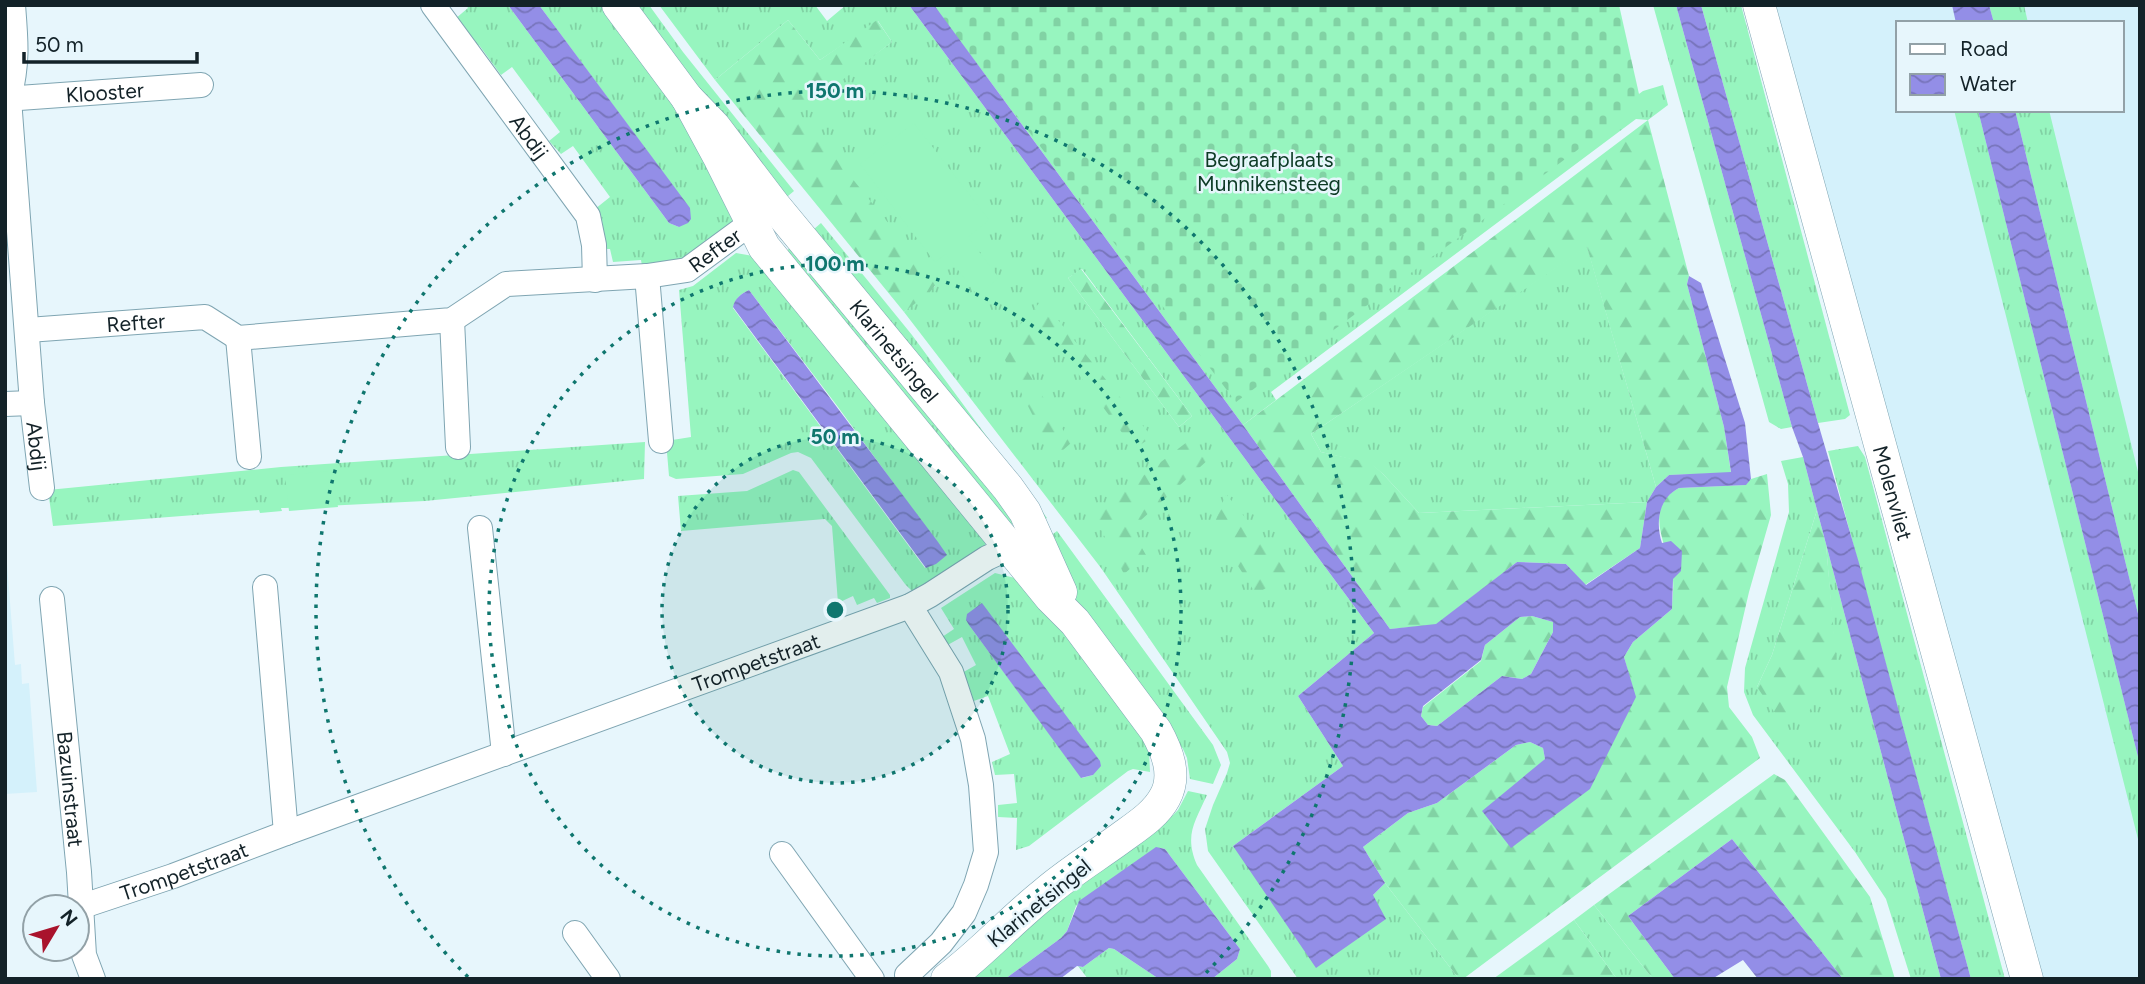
<svg xmlns="http://www.w3.org/2000/svg" width="2145" height="984" font-family="Figtree,sans-serif">
  <style>
    .built { fill: #d4f1fb; fill-rule: evenodd }
    .grass { fill: url(#grass-tufts); fill-rule: evenodd }
    .forest { fill: url(#forest-firs) }
    .cemetery { fill: url(#cemetery-stones) }
    .pitch { fill: #97f5bf }
    .water { fill: url(#water-waves); fill-rule: evenodd }
    .lines { fill: none; stroke-linecap: round; stroke-linejoin: round }
    .minor-casing { stroke: #7fa5b2; stroke-width: 26 }
    .tertiary-casing { stroke: #7fa5b2; stroke-width: 33 }
    .minor { stroke: #fff; stroke-width: 24 }
    .tertiary { stroke: #fff; stroke-width: 32 }
    .ring { fill: none; stroke: #0f766e; stroke-width: 3.5; stroke-dasharray: 3.5 7 }
    .labels { text-anchor: middle; dominant-baseline: central; stroke-width: 5; stroke-linejoin: round; paint-order: stroke }
    .street-label { font-size: 21px; fill: #132228; stroke: #e7f6fc }
    .park-label { font-size: 21px; fill: #0d3b25; stroke: #e7f6fc }
    .centre { fill: #0f766e; stroke: #e7f6fc; stroke-width: 3.5 }
    .ring-label { font-size: 21px; text-anchor: middle; font-weight: bold; fill: #0f766e; stroke: #e7f6fc; stroke-width: 5; stroke-linejoin: round; paint-order: stroke }
  </style>
  <defs>
    <pattern id="grass-tufts" width="24" height="20" patternUnits="userSpaceOnUse" patternTransform="scale(1.75)"><rect width="24" height="20" fill="#97f5bf"/><path d="M3 7l-1-3M5 7V3M7 7l1-3M15 17l-1-3M17 17v-4M19 17l1-3" fill="none" stroke="#81d2a4"/></pattern>
    <pattern id="forest-firs" width="22" height="20" patternUnits="userSpaceOnUse" patternTransform="scale(1.75)"><rect width="22" height="20" fill="#97f5bf"/><path d="M5 1l3.5 6h-7zM16 11l3.5 6h-7z" fill="#81d2a4"/></pattern>
    <pattern id="cemetery-stones" width="16" height="16" patternUnits="userSpaceOnUse" patternTransform="scale(1.75)"><rect width="16" height="16" fill="#97f5bf"/><path d="M2 7V4a2 2 0 0 1 4 0v3zM10 15v-3a2 2 0 0 1 4 0v3z" fill="#81d2a4"/></pattern>
    <pattern id="water-waves" width="16" height="10" patternUnits="userSpaceOnUse" patternTransform="scale(1.75)"><rect width="16" height="10" fill="#938ee7"/><path d="M0 5q4-4 8 0t8 0" fill="none" stroke="#7774bb"/></pattern>
  </defs>
  <rect width="100%" height="100%" fill="#e7f6fc"/>
  <path class="built" d="M 1763,5 L 2140,5 L 2140,979 L 2033,979 ZM 1898,23 L 2122,23 L 2122,110 L 1898,110 Z
    M 6,551 L 15,665 L 21,664 L 22,684 L 29,683 L 37,792 L 5,794 Z"/>
  <path class="grass" d="M 466,5 L 508,5 L 669,223 L 679,227 L 689,208 L 539,5 L 605,5 L 679,107 L 734,219 L 730,226 L 684,261 L 642,266 L 641,260 L 613,262 L 610,249 L 604,249 L 602,220 L 595,209 L 610,197 L 573,146 L 561,154 L 549,141 L 560,132 L 512,67 L 501,75 L 479,45 L 475,47 L 455,19 L 468,8 Z
    M 631,5 L 649,5 L 683,52 L 794,191 L 782,201 Z
    M 659,5 L 815,5 L 827,21 L 846,5 L 909,5 L 1374,633 L 1298,696 L 1343,766 L 1233,846 L 1373,895 L 1385,883 L 1459,979 L 1298,979 L 1208,851 L 1205,829 L 1213,805 L 1227,773 L 1230,763 L 1227,752 L 1101,568 L 904,312 L 935,286 L 795,113 L 892,42 L 878,21 L 820,60 L 788,20 L 715,80 ZM 1082,269 L 1192,416 L 1179,427 L 1068,278 Z
    M 934,5 L 1583,135 L 1643,91 L 1663,85 L 1668,105 L 1648,120 L 1636,119 L 1271,392 L 1276,400 L 1243,425 Z
    M 1653,5 L 1676,5 L 1792,427 L 1781,429 L 1769,422 Z
    M 1701,5 L 1741,5 L 1850,415 L 1845,419 L 1818,423 Z
    M 1989,5 L 2024,5 L 2028,23 L 1994,23 Z
    M 1954,110 L 1978,110 L 2140,765 L 2140,847 Z
    M 2015,110 L 2049,110 L 2140,480 L 2140,622 Z
    M 821,223 L 912,335 L 1047,518 L 1040,523 L 807,235 Z
    M 796,243 L 1018,521 L 1008,527 L 780,256 Z
    M 1587,246 L 1656,487 L 1647,502 L 1419,513 L 1383,474 L 1371,464 L 1321,452 L 1311,434 Z
    M 736,253 L 753,256 L 987,541 L 984,546 L 914,593 L 905,584 L 811,458 L 798,452 L 791,453 L 743,474 L 676,479 L 669,476 L 666,441 L 691,437 L 679,290 L 693,286 ZM 749,290 L 838,407 L 946,555 L 925,568 L 733,308 C 735,298 741,294 749,290 Z
    M 645,442 L 644,479 L 425,501 L 285,508 L 281,508 L 282,511 L 260,513 L 259,510 L 53,526 L 48,490 L 281,467 Z
    M 1858,446 L 1865,457 L 2005,979 L 1971,979 L 1828,451 Z
    M 1803,457 L 1817,510 L 1772,655 L 1757,687 L 1836,668 L 1826,544 L 1941,979 L 1911,979 L 1886,899 L 1855,852 L 1753,715 L 1744,692 L 1745,668 L 1789,512 L 1788,484 L 1781,461 Z
    M 793,470 L 799,472 L 890,595 L 890,598 L 877,603 L 874,598 L 857,605 L 853,596 L 838,603 L 832,526 L 825,519 L 681,531 L 678,496 L 747,491 Z
    M 1057,531 L 1213,745 L 1221,765 L 1213,784 L 1190,779 L 1187,758 L 1183,749 L 1087,620 L 1070,592 L 1053,534 Z
    M 995,573 L 1015,578 L 1023,573 L 1138,726 L 1149,750 L 1150,772 L 1133,769 L 1128,771 L 1029,846 L 1016,850 L 1017,818 L 998,817 L 998,805 L 1017,803 L 1014,774 L 995,775 L 992,762 L 1010,754 L 988,696 L 971,702 L 960,674 L 976,665 L 962,637 L 944,647 L 939,639 L 954,629 L 941,608 ZM 969,625 L 1093,775 L 1082,778 Z
    M 1188,791 L 1207,795 C 1195,822 1184,835 1197,865 L 1268,966 L 1271,971 L 1271,979 L 1212,979 L 1237,959 L 1240,949 L 1165,849 L 1161,848 L 1076,906 L 1067,931 L 1061,938 L 1005,979 L 967,979 L 1019,928 L 1173,815 L 1178,810 Z
    M 1594,905 L 1653,979 L 1617,979 L 1574,920 Z
    M 1109,948 L 1114,949 L 1159,979 L 1088,979 L 1078,966 L 1083,967 Z"/>
  <path class="forest" d="M 788,20 L 820,60 L 877,20 L 892,42 L 799,113 L 937,283 L 923,301 L 921,299 L 904,312 L 715,80 Z
    M 1648,120 L 1689,276 L 1687,284 L 1724,427 L 1731,473 L 1669,475 L 1656,487 L 1587,247 L 1311,434 L 1321,452 L 1371,463 L 1383,474 L 1419,513 L 1647,502 L 1640,548 L 1585,585 L 1566,564 L 1517,562 L 1436,625 L 1390,629 L 1243,425 Z
    M 1081,269 L 1192,416 L 1179,427 L 1068,278 Z
    M 1042,300 L 1152,437 L 1134,449 L 1054,341 L 1023,364 L 1071,443 L 1054,458 L 999,348 Z
    M 1187,442 L 1209,459 L 1131,529 L 1146,555 L 1124,574 L 1093,514 Z
    M 1767,474 L 1771,515 L 1749,592 L 1727,687 L 1729,707 L 1752,737 L 1760,758 L 1463,979 L 1459,979 L 1385,883 L 1363,847 L 1408,813 L 1437,803 L 1516,745 L 1530,742 L 1543,748 L 1545,759 L 1533,771 L 1635,697 L 1624,657 L 1633,642 L 1672,609 C 1672,599 1674,589 1673,580 C 1670,549 1640,508 1679,488 L 1745,485 L 1751,479 Z
    M 1226,494 L 1273,552 L 1288,575 L 1256,594 L 1213,527 Z
    M 1817,510 L 1826,544 L 1837,668 L 1808,713 L 1784,726 L 1757,687 L 1772,655 Z
    M 1532,616 L 1553,622 L 1553,632 L 1531,674 L 1522,679 L 1502,676 L 1437,726 L 1428,725 L 1421,716 L 1423,707 L 1481,661 L 1485,645 L 1520,617 Z
    M 1774,774 L 1785,780 L 1870,897 L 1895,979 L 1843,979 L 1732,839 L 1628,916 L 1675,979 L 1653,979 L 1594,905 Z
    M 1574,920 L 1617,979 L 1493,979 Z"/>
  <path class="cemetery" d="M 932,5 L 1619,5 L 1641,103 L 1236,402 Z"/>
  <path class="pitch" d="M 914,123 L 989,220 L 968,237 L 999,278 L 977,295 L 946,254 L 935,262 L 860,164 Z
    M 332,471 L 338,507 L 289,511 L 285,475 Z"/>
  <path class="water" d="M 508,5 L 539,5 L 690,208 L 691,219 L 688,223 L 679,227 L 669,223 Z
    M 909,5 L 934,5 L 1243,425 L 1390,629 L 1436,624 L 1517,562 L 1566,564 L 1586,585 L 1640,548 L 1647,502 L 1656,487 L 1669,475 L 1731,472 L 1724,427 L 1687,284 L 1689,276 L 1701,283 L 1745,423 L 1751,479 L 1746,485 L 1679,488 C 1659,498 1655,522 1662,543 L 1671,541 L 1682,551 L 1681,571 L 1673,579 L 1672,609 L 1633,642 L 1624,657 L 1636,697 L 1590,789 L 1511,848 L 1482,811 L 1545,759 L 1543,748 L 1530,742 L 1516,745 L 1437,803 L 1408,813 L 1363,847 L 1385,883 L 1373,895 L 1386,919 L 1316,968 L 1233,846 L 1343,766 L 1298,696 L 1374,633 ZM 1532,616 L 1553,622 L 1553,632 L 1531,674 L 1522,679 L 1502,676 L 1437,726 L 1428,725 L 1421,716 L 1423,706 L 1481,660 L 1485,645 L 1520,617 Z
    M 1676,5 L 1701,5 L 1818,423 L 1859,563 L 1971,979 L 1941,979 L 1803,457 L 1792,427 Z
    M 1952,5 L 1989,5 L 1994,23 L 1956,23 Z
    M 1978,110 L 2015,110 L 2140,622 L 2140,765 Z
    M 749,290 L 938,542 L 947,555 L 936,564 L 926,568 L 733,307 C 735,298 741,294 749,290 Z
    M 982,603 L 1100,761 L 1101,766 L 1093,775 L 1081,778 L 969,625 L 966,620 L 967,614 Z
    M 1732,839 L 1843,979 L 1758,979 L 1743,960 L 1712,979 L 1675,979 L 1628,916 Z
    M 1156,847 L 1165,849 L 1240,949 L 1237,959 L 1212,979 L 1159,979 L 1114,949 L 1109,948 L 1083,967 L 1077,966 L 1060,979 L 1005,979 L 1061,938 L 1067,931 L 1079,901 Z"/>
  <g class="lines">
    <g class="minor-casing">
      <g id="minor">
        <path id="s1" d="M 13,5 C 16,42 18,62 9,99 L 32,403 L 42,488"/>
        <path id="s2" d="M 433,5 L 588,216 L 594,245 L 595,280"/>
        <path id="s3" d="M 5,99 L 201,85"/>
        <path d="M 647,276 L 661,441"/>
        <path d="M 452,320 L 458,447"/>
        <path id="s4" d="M 28,330 L 205,317 L 238,338 L 452,320 L 506,284 L 647,276 L 687,270 L 766,212"/>
        <path d="M 238,338 L 249,457"/>
        <path d="M 5,404 L 32,403"/>
        <path d="M 480,528 L 504,754"/>
        <path d="M 265,587 L 286,833"/>
        <path id="s5" d="M 52,599 L 79,872 L 84,955 L 93,979"/>
        <path d="M 782,854 L 872,979"/>
        <path id="s6" d="M 80,907 L 173,876 L 286,833 L 910,606 L 930,595 L 987,558 L 1024,541"/>
        <path d="M 575,933 L 608,979"/>
        <path d="M 907,975 L 941,943 L 964,913 L 976,885 L 986,852 L 981,785 L 973,739 L 951,672 L 910,606"/>
      </g>
    </g>
    <g class="tertiary-casing">
      <g id="tertiary">
        <path id="s7" d="M 618,5 L 687,98 L 714,126 L 774,205 L 1008,488 L 1025,512 L 1061,592"/>
        <path id="s8" d="M 1759,5 L 2027,979"/>
        <path d="M 687,98 L 720,159 L 764,247 L 1051,598 L 1075,622 L 1156,731 C 1167,751 1177,775 1165,797 C 1155,816 1134,828 1118,840 C 1093,858 1067,874 1044,894 C 1010,921 982,953 947,979"/>
      </g>
    </g>
    <use href="#minor" class="minor"/>
    <use href="#tertiary" class="tertiary"/>
  </g>
  <circle cx="835" cy="610" r="173" fill="#0f766e" fill-opacity=".12"/>
  <g class="ring">
    <circle cx="835" cy="610" r="173"/>
    <circle cx="835" cy="610" r="346"/>
    <path d="M468 977A519 519 0 1 1 1202 977"/>
  </g>
  <g class="labels">
    <g class="street-label">
      <text stroke="none"><textPath href="#s3" startOffset="100">Klooster</textPath></text>
      <text stroke="none"><textPath href="#s2" startOffset="163">Abdij</textPath></text>
      <text stroke="none"><textPath href="#s4" startOffset="712">Refter</textPath></text>
      <text stroke="none"><textPath href="#s4" startOffset="108">Refter</textPath></text>
      <text stroke="none"><textPath href="#s7" startOffset="443">Klarinetsingel</textPath></text>
      <text stroke="none"><textPath href="#s1" startOffset="443">Abdij</textPath></text>
      <text stroke="none"><textPath href="#s8" startOffset="506">Molenvliet</textPath></text>
      <text stroke="none"><textPath href="#s6" startOffset="719">Trompetstraat</textPath></text>
      <text stroke="none"><textPath href="#s5" startOffset="191">Bazuinstraat</textPath></text>
      <text stroke="none"><textPath href="#s6" startOffset="110">Trompetstraat</textPath></text>
      <text transform="translate(1039 903) rotate(-39)">Klarinetsingel</text>
    </g>
    <g class="park-label">
      <text x="1269" y="159">Begraafplaats<tspan x="1269" dy="24">Munnikensteeg</tspan></text>
    </g>
  </g>
  <circle cx="835" cy="610" r="10" class="centre"/>
  <g class="ring-label">
    <text x="835" y="98">150 m</text>
    <text x="835" y="271">100 m</text>
    <text x="835" y="444">50 m</text>
  </g>
  <rect width="2145" height="984" fill="none" stroke="#132228" stroke-width="14"/>
  <rect x="1896" y="21" width="228" height="91" fill="#e7f6fc" stroke="#92a1a7" stroke-width="2"/>
  <rect x="1910" y="44" width="35" height="10" fill="#ffffff" stroke="#92a1a7" stroke-width="2"/>
  <text x="1960" y="56" font-size="21" fill="#132228">Road</text>
  <rect x="1910" y="74" width="35" height="21" fill="url(#water-waves)" stroke="#92a1a7" stroke-width="2"/>
  <text x="1960" y="91" font-size="21" fill="#132228">Water</text>
  <g transform="translate(56 928) rotate(52)"><circle r="33" fill="#e7f6fc" stroke="#92a1a7" stroke-width="2"/>
  <path d="M0-5L12 26L0 18L-12 26Z" fill="#a9132c"/>
  <text y="-10" font-size="19" font-weight="bold" text-anchor="middle" fill="#132228">N</text>
  </g>
  <path d="M24 52v10h173v-10" fill="none" stroke="#132228" stroke-width="3.5"/>
  <text x="35" y="52" font-size="21" fill="#132228" stroke="#e7f6fc" stroke-width="5" paint-order="stroke">50 m</text>
</svg>
